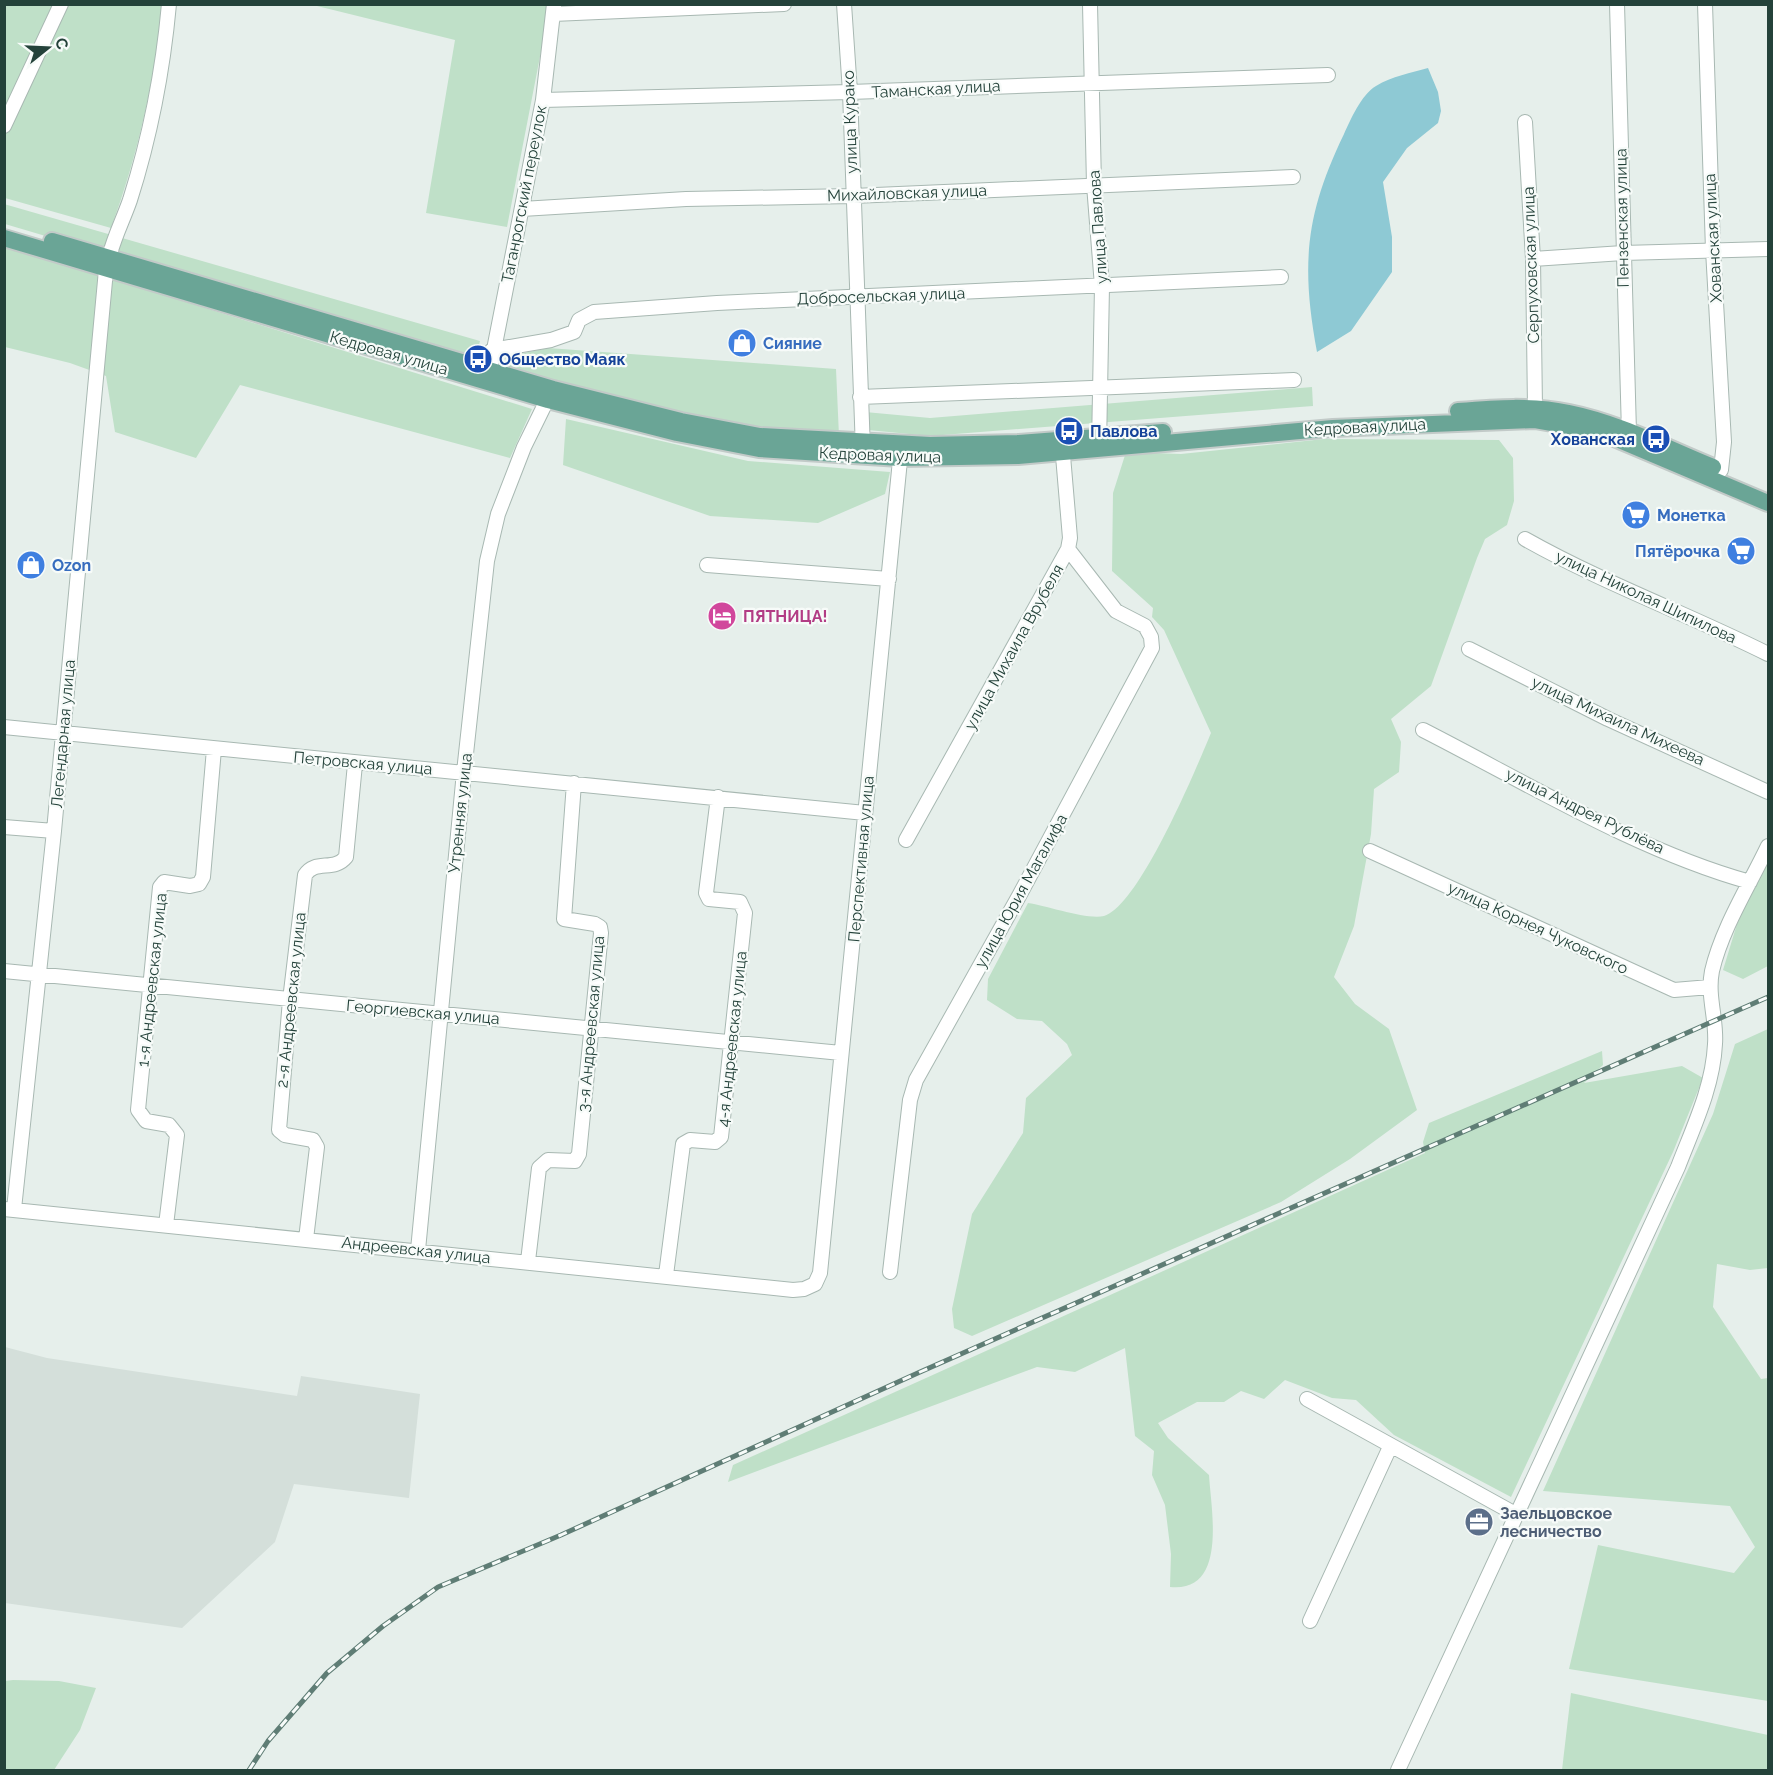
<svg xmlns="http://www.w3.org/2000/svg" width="1773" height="1775" font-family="Raleway,sans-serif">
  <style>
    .built { fill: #d4dfda }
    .green { fill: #bfe0c8 }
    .water { fill: #8ec9d4 }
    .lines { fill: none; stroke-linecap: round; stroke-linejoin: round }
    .minor-casing { stroke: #a8b8b2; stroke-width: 16 }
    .major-casing { stroke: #c2cac8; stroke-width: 20 }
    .minor { stroke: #fff; stroke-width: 14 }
    .major { stroke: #6aa596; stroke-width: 16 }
    .rail-casing { stroke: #5f7d75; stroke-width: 5 }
    .rail { stroke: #f7fbf9; stroke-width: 3; stroke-dasharray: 9; stroke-linecap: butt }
    .labels { text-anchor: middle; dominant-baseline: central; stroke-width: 4.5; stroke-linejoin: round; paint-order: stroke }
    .street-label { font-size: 16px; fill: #24423a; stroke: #f7fbf9 }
    .shop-label { font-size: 16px; font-weight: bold; fill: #366cbe; stroke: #f7fbf9; text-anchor: start }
    .transit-label { font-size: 16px; font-weight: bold; fill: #164399; stroke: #f7fbf9; text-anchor: start }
    .hotel-label { font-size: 16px; font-weight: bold; fill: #b23c85; stroke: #f7fbf9; text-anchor: start }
    .service-label { font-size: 16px; font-weight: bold; fill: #4e5e75; stroke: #f7fbf9; text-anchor: start }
  </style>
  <rect width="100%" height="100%" fill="#e6efeb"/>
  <path class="built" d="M 5,1347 L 47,1358 L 297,1396 L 301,1376 L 420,1394 L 409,1498 L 294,1484 L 275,1542 L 182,1628 L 5,1603 Z"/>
  <path class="green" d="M 4,5 L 162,5 C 155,80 137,158 111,228 L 5,198 Z
    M 313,5 L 550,5 L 507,227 L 426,213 L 455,40 Z
    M 4,204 L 480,341 L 474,363 L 5,224 Z
    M 5,246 L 532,409 L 510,458 L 240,385 L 196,458 L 115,432 L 106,376 L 70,363 L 5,347 Z
    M 548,348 L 836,369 L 839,436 L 740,426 L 619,401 L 508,366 L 505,357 Z
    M 1312,387 L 1313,406 L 930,436 L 868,430 L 865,412 L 930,418 Z
    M 566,419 L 748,461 L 890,472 L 885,494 L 818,523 L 710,516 L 563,465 Z
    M 1324,439 L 1499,440 L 1513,458 L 1514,501 L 1507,525 L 1485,539 L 1477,558 L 1431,686 L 1391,719 L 1401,742 L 1399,772 L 1374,789 L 1371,834 L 1354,926 L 1334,977 L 1355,1004 L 1389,1029 L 1417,1110 L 1350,1159 L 1281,1202 L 972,1336 L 954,1328 L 952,1309 L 972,1214 L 1023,1133 L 1026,1098 L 1072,1055 L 1067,1044 L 1042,1021 L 1017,1019 L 987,1000 L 988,979 L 1028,903 C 1048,906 1087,920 1104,916 C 1139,906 1196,769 1211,733 L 1164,630 L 1152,617 L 1153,608 L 1112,571 L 1113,493 L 1126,452 L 1181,454 Z
    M 1768,858 L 1768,966 L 1743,979 L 1723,970 L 1737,924 Z
    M 1768,1029 L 1768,1268 L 1750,1270 L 1717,1264 L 1713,1307 L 1761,1379 L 1768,1378 L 1768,1701 L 1569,1669 L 1598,1545 L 1734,1573 L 1755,1547 L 1730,1506 L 1543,1491 L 1713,1114 L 1735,1044 Z
    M 1602,1051 L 1603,1065 L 1584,1083 L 1682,1066 L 1703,1078 L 1673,1152 L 1511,1497 L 1394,1435 L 1356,1400 L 1332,1398 L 1285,1380 L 1264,1399 L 1241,1391 L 1224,1402 L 1197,1402 L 1158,1423 L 1168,1438 L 1209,1475 C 1211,1510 1228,1593 1170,1587 L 1171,1554 L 1165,1505 L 1152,1475 L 1154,1451 L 1135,1436 L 1125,1348 L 1075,1372 L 1037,1367 L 728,1482 L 733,1465 L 1425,1153 L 1423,1142 L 1429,1123 Z
    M 13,1680 L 59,1681 L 96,1688 L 80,1730 L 54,1770 L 5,1770 L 5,1681 Z
    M 1571,1693 L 1768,1735 L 1768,1770 L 1562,1770 Z"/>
  <path class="water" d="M 1428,68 L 1438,92 L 1441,111 L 1438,123 L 1407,148 L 1383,182 L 1392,237 L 1392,272 L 1351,331 L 1317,352 C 1301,265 1305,215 1344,134 C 1351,119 1361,95 1376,86 C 1392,76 1411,73 1428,68 Z"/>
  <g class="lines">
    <g class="minor-casing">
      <path id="minor" d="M 844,4 L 850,92 L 863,450
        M 1090,4 L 1094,185 L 1102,286 L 1099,446
        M 1617,4 L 1629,432
        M 1705,4 L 1713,250 L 1724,442 L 1721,470
        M 553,14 L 784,4
        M 543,100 L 850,92 L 1328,75
        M 1525,122 L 1533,259 L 1535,408
        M 4,126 L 61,4
        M 522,209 L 686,199 L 853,196 L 1293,177
        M 1533,259 L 1623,253 L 1768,249
        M 492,350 L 551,340 L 574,332 L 579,320 L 594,312 L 717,303 L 1281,277
        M 488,380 L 543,100 L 554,4
        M 860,397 L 1294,380
        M 1525,539 C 1603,583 1688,614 1768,654
        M 707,565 L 889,579
        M 1469,649 L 1608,719 L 1768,792
        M 4,727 L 865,813
        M 1423,730 C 1527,783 1638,851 1750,882
        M 4,827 L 54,831
        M 906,840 L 1068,549 L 1070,538 L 1062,444
        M 1370,851 L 1674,990 L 1710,987
        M 4,971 L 841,1053
        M 4,1209 L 793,1290 L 804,1289 L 815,1284 L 820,1273 L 901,450
        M 14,1209 L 54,831 L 106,270 C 110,245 122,223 130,200 C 150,137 163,70 169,4
        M 166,1225 L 177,1135 L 169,1125 L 146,1121 L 138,1110 L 160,887 L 164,882 L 190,886 L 199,884 L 203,877 L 214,749
        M 306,1239 L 317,1147 L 313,1140 L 285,1135 L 279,1130 L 290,1000 L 305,875 C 315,859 334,872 346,857 L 355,764
        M 418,1250 L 464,772 L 487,561 L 498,514 L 524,447 L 551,392
        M 528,1261 L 539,1168 L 548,1160 L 575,1161 L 579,1154 L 601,933 L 600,927 L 595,924 L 564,919 L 574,783
        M 890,1272 L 910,1100 L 916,1080 L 1019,896 L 1152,648 L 1151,637 L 1145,626 L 1116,611 L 1068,549
        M 666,1275 L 683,1144 L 690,1140 L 715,1142 L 721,1137 L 745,913 L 740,902 L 709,899 L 706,893 L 718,797
        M 1307,1399 L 1517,1515
        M 1310,1621 L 1390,1447
        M 1398,1770 L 1678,1167 C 1693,1128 1713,1087 1715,1044 C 1717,1020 1707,996 1712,971 C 1722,928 1749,886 1768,846"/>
    </g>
    <g class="major-casing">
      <path id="major" d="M 4,238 L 548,400 L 677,433 L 759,449 L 900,458 L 1018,456 L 1333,428 L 1535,420 L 1575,427 L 1612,437 L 1768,503
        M 52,241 L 553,389 L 681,421 L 760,436 L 930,445 L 1019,443 L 1163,432
        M 1458,411 C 1495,408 1532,405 1569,413 C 1619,423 1666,448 1713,467"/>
    </g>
    <use href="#minor" class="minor"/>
    <use href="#major" class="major"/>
    <g class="rail-casing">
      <path id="rail" d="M 249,1770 L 268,1741 L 327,1673 L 383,1626 L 438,1587 L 561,1535 L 920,1372 L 1768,997"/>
    </g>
    <use href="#rail" class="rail"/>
  </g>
  <defs>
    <g id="shop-disc" transform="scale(1.5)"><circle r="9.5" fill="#3f7fe0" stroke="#f7fbf9"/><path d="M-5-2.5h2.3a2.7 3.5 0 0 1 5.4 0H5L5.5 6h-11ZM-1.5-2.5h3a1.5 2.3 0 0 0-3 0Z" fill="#fff"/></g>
    <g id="bus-disc" transform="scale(1.5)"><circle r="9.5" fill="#1a4fb4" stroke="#f7fbf9"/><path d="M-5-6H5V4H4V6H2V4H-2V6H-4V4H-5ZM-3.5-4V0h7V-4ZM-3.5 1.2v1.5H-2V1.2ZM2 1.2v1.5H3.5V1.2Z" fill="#fff"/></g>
    <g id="supermarket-disc" transform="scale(1.5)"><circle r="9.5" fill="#3f7fe0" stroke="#f7fbf9"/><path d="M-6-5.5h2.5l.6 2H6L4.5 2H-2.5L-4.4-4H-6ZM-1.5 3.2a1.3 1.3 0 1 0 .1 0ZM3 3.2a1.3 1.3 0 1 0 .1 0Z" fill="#fff"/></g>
    <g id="hotel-disc" transform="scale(1.5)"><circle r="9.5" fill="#d1479c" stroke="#f7fbf9"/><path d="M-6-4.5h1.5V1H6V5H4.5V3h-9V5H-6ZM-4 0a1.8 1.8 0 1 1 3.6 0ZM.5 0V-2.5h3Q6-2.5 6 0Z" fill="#fff"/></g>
    <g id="office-disc" transform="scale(1.5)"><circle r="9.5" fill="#5c6f8a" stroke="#f7fbf9"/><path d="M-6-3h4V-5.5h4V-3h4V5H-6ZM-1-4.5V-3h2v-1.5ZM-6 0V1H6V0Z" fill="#fff"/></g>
  </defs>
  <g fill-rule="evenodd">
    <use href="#shop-disc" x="742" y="343"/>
    <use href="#bus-disc" x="478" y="359"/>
    <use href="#bus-disc" x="1069" y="431"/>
    <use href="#bus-disc" x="1656" y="439"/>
    <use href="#supermarket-disc" x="1636" y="515"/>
    <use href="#supermarket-disc" x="1741" y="551"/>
    <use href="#shop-disc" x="31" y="565"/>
    <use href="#hotel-disc" x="722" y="616"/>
    <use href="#office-disc" x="1479" y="1522"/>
  </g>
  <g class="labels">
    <g class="street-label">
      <text transform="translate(936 89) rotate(-3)">Таманская улица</text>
      <text transform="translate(850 122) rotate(-92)">улица Курако</text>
      <text transform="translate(907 193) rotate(-2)">Михайловская улица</text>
      <text transform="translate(524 194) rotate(-79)">Таганрогский переулок</text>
      <text transform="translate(1622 218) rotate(-91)">Пензенская улица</text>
      <text transform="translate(1098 227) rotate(-94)">улица Павлова</text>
      <text transform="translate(1713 238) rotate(-93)">Хованская улица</text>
      <text transform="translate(1531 265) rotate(-92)">Серпуховская улица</text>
      <text transform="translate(881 296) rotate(-2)">Добросельская улица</text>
      <text transform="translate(389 353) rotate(16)">Кедровая улица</text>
      <text transform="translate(1365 427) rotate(-3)">Кедровая улица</text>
      <text transform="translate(880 455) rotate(2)">Кедровая улица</text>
      <text transform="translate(1646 597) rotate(25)">улица Николая Шипилова</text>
      <text transform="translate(1014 647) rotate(-61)">улица Михаила Врубеля</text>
      <text transform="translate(1618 721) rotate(25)">улица Михаила Михеева</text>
      <text transform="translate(63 734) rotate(-85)">Легендарная улица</text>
      <text transform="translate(363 763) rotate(5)">Петровская улица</text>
      <text transform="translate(1585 811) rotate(26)">улица Андрея Рублёва</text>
      <text transform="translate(460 813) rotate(-84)">Утренняя улица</text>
      <text transform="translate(861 859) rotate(-85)">Перспективная улица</text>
      <text transform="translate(1021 891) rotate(-61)">улица Юрия Магалифа</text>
      <text transform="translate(1538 928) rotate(25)">улица Корнея Чуковского</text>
      <text transform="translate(152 980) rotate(-84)">1-я Андреевская улица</text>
      <text transform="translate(291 1000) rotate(-84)">2-я Андреевская улица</text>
      <text transform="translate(423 1012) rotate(5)">Георгиевская улица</text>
      <text transform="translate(591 1024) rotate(-85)">3-я Андреевская улица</text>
      <text transform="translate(732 1039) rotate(-84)">4-я Андреевская улица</text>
      <text transform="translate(416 1250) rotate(6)">Андреевская улица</text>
    </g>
    <g class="shop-label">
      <text x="763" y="343">Сияние</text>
      <text x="1657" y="515">Монетка</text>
      <text x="1720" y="551" text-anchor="end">Пятёрочка</text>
      <text x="52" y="565">Ozon</text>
    </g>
    <g class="transit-label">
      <text x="499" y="359">Общество Маяк</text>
      <text x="1090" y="431">Павлова</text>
      <text x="1635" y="439" text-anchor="end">Хованская</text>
    </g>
    <g class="hotel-label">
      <text x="743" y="616">ПЯТНИЦА!</text>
    </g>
    <g class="service-label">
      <text x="1500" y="1513">Заельцовское<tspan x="1500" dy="18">лесничество</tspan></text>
    </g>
  </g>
  <rect width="1773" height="1775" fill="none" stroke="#24423a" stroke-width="12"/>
  <g transform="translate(48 48) rotate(72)" stroke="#f7fbf9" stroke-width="4.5" paint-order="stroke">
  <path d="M0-4.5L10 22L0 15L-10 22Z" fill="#24423a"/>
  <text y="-9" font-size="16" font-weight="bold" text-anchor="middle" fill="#24423a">С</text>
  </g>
</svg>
